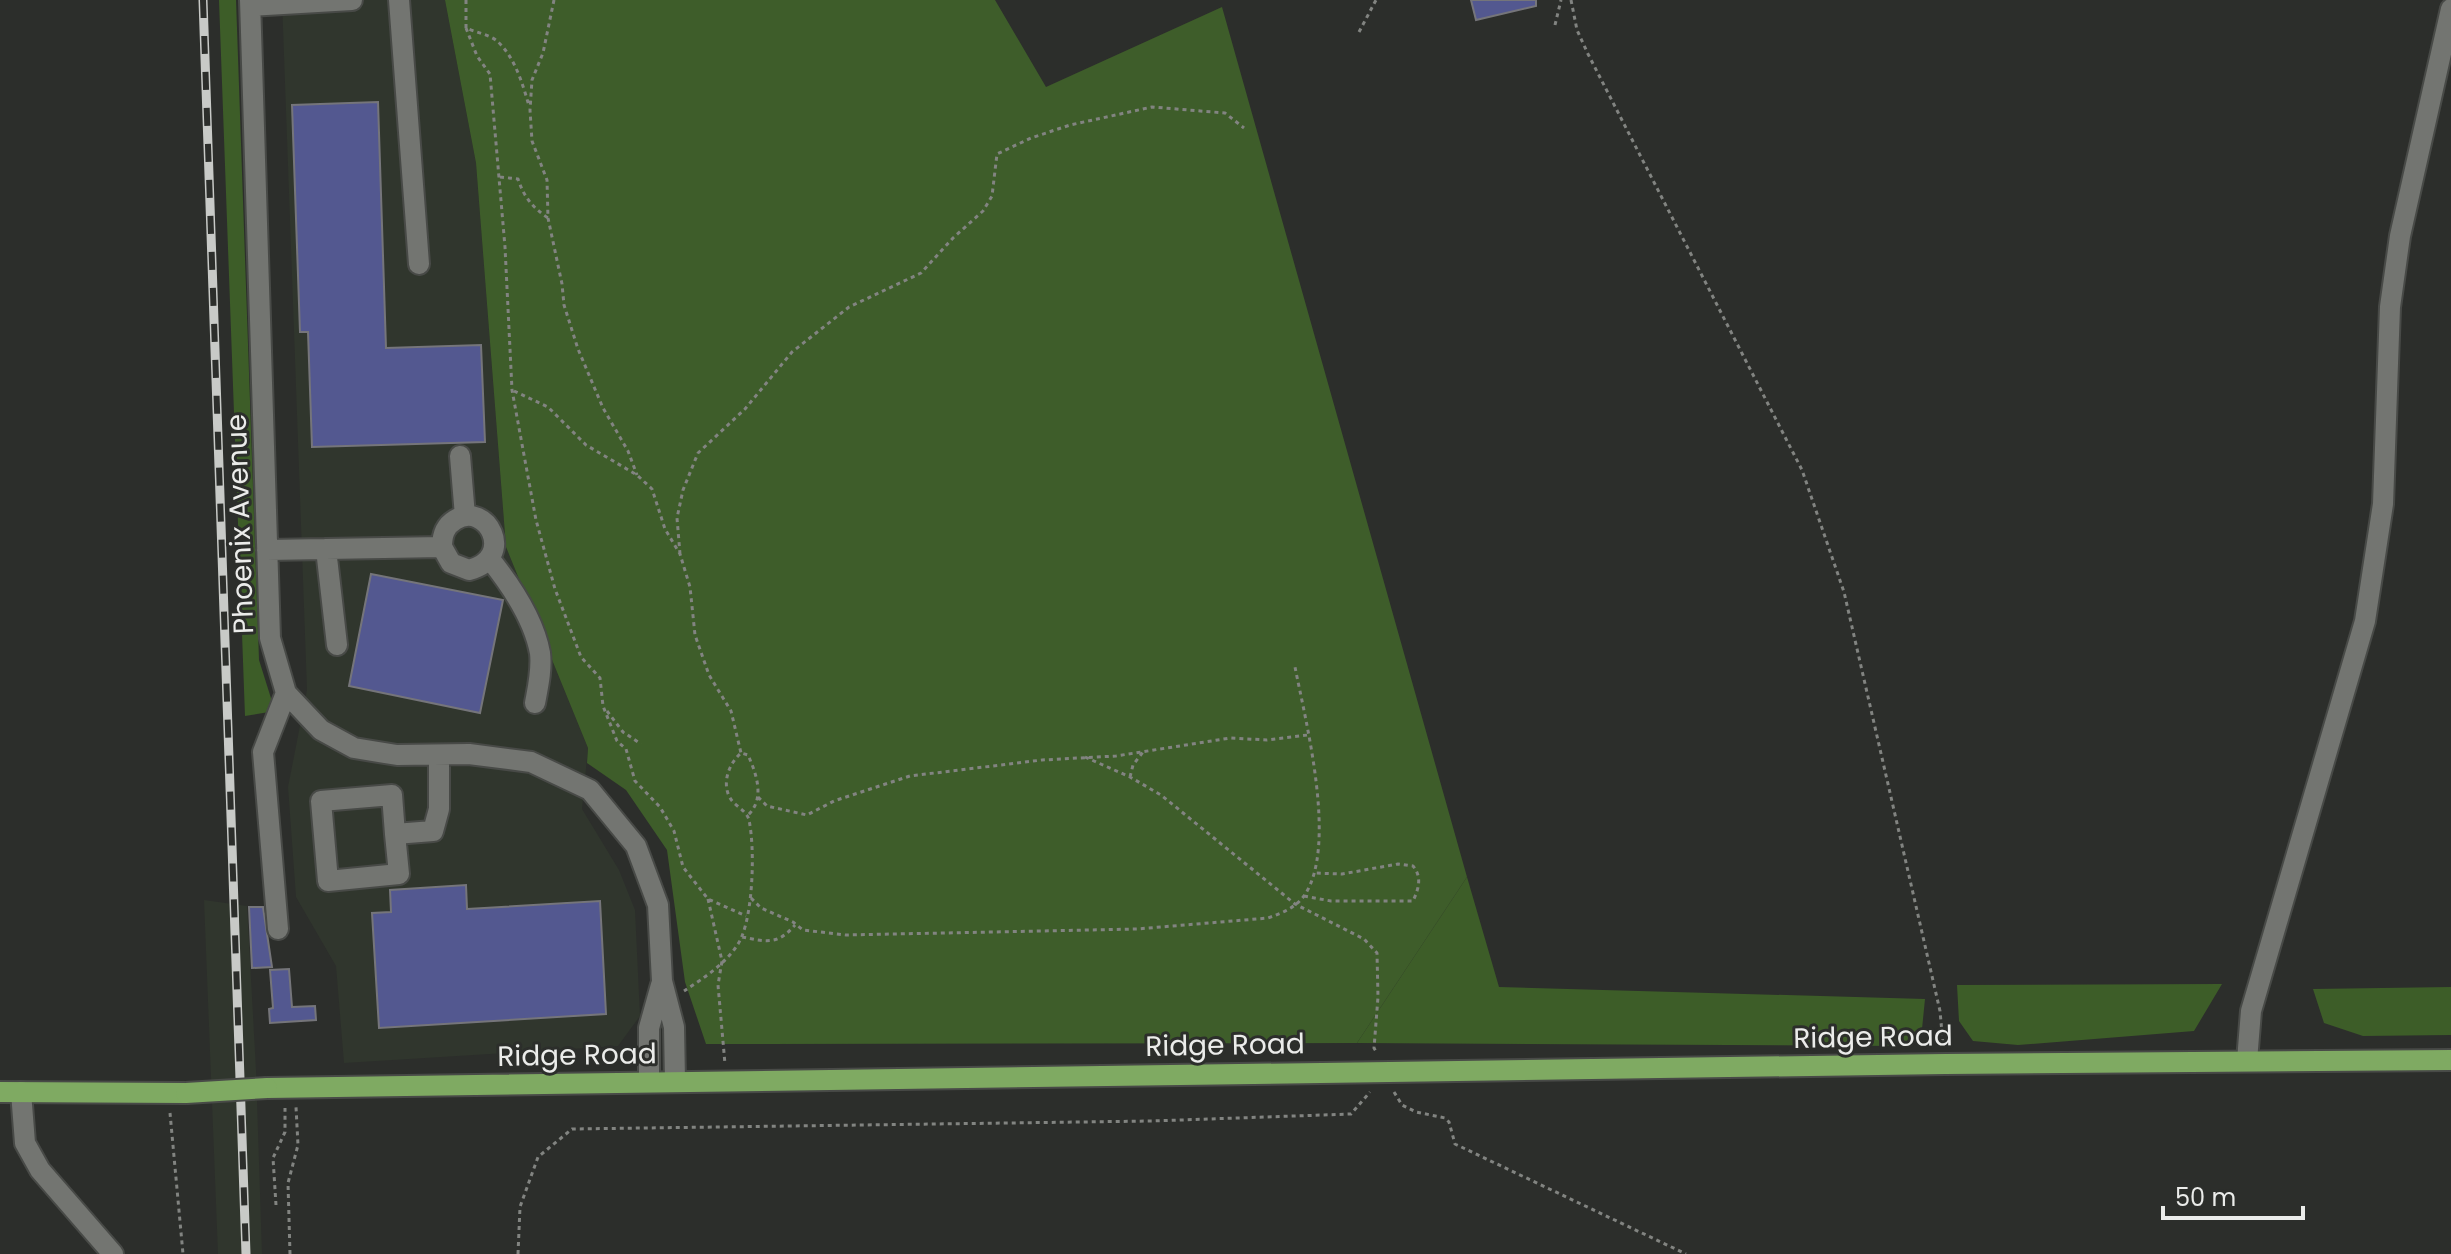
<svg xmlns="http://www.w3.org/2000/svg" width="2451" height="1254" font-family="Poppins,sans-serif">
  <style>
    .built { fill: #30362d }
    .green { fill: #3e5d2a }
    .forest { fill: #3d5d28 }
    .building { fill: #535890; stroke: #75757a; stroke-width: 2 }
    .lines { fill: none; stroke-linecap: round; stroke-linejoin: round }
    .minor-casing { stroke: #484a47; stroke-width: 24 }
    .major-casing { stroke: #484a47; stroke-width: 24 }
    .path { stroke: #828481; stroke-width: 3; stroke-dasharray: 4 4; stroke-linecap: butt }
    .minor { stroke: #737571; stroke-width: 20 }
    .major { stroke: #7faa62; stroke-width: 20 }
    .rail-casing { stroke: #c8cac7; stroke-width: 9 }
    .rail { stroke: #2c2e2b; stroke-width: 6; stroke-dasharray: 18; stroke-linecap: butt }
    .major-bridge-casing { stroke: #484a47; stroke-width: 24; stroke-linecap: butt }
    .major-bridge { stroke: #7faa62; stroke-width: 20 }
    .labels { text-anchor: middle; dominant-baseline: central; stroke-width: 6; stroke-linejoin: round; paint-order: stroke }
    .street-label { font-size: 28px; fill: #ebecea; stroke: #2c2e2b }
  </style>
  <rect width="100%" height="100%" fill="#2c2e2b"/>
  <path class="built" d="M 282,0 L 445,0 L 476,163 L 506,547 L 588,748 L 582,809 L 619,870 L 635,910 L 640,1016 L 618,1046 L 344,1063 L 336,966 L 296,897 L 288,787 L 307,690 Z
    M 204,900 L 247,906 L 256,1070 L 262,1254 L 218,1254 Z"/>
  <path class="green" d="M 445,0 L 995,0 L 1046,87 L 1222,7 L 1467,877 L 1357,1043 L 706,1044 L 685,982 L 667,850 L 626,790 L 587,763 L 588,748 L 506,547 L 476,163 Z"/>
  <path class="forest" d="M 219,0 L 236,0 L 259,660 L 275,711 L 245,716 Z
    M 1467,877 L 1499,987 L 1925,999 L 1922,1029 L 1902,1046 L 1357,1043 Z
    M 2222,984 L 2194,1031 L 2018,1045 L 1973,1041 L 1959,1021 L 1957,985 Z
    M 2451,987 L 2451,1035 L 2363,1036 L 2324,1023 L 2313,989 Z"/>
  <path class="building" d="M 1471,0 L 1536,0 L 1536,6 L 1476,20 Z
    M 378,102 L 386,348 L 481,345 L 485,442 L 312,447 L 308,332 L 300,332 L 292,105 Z
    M 371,574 L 503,600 L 480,713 L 349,686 Z
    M 466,885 L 467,909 L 600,901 L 606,1014 L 379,1028 L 372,913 L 391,912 L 390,890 Z
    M 249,907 L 263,907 L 272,967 L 252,968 Z
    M 289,969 L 292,1007 L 315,1006 L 316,1020 L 270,1023 L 269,1009 L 273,1008 L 270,970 Z"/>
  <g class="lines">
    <g class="minor-casing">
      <path id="minor" d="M 250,0 L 270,638 L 286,693 L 321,730 L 354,748 L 397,755 L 469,754 L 531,762 L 590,790 L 636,846 L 658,905 L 662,981 L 674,1027 L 675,1081
        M 399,0 L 419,264
        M 251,6 L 352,0
        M 460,456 L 465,516
        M 326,549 L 337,645
        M 267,550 L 442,547 L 451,563 L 469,570 C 517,558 487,500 455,520 C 445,526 442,535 442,547
        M 489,558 C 510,584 534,620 540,653 C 542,670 538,687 535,703
        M 395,834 L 392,795 L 321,801 L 328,881 L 399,874 L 395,834 L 433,831 L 439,809 L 439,755
        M 278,929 L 263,752 L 286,693
        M 2247,1061 L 2251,1011 L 2365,621 L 2383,504 L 2390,307 L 2400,236 L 2451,9
        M 649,1081 L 649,1028 L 661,985
        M 21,1092 L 25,1143 L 40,1170 L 113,1254"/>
    </g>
    <g class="major-casing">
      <path id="major" d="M 267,1088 L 1945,1064 L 2451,1060
        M 0,1092 L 186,1093"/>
    </g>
    <path class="path" d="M 466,0 L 466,28 C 475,32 490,35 497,41 C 515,57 523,85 529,106
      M 554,0 L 543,53 L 532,80 L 530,110 L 532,141 L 547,180 L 548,218 L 562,284 L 564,305 L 578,349 L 603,408 L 628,451 L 637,475
      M 1571,0 L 1577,30 L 1588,54 L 1802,470 L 1844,592 L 1940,1011 L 1943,1044
      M 1555,25 L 1561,0
      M 466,28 L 477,56 L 490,74 L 505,247 L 512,390 L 536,520 L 555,589 L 581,657 L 600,678 L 603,706 L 617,741 L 626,749 L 635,781 L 660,807 L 674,831 L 683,867 L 708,899 L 746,916
      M 1359,32 L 1376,0
      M 500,177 L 518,179 C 524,197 532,207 548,218
      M 514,391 L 548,407 L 586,445 L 637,475 L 652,489 L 665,529 L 680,554 L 690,587 L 695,635 L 709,675 L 731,711 L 741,753
      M 680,554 L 677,518 L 683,490 L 698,453 L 745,409 L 792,352 L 849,307 L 921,273 L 953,238 L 983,211 L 992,196 L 997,154 L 1031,138 L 1070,125 L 1152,107 L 1225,113 L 1244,128
      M 607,711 L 623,732 L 641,744
      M 1085,757 L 1130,777 L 1161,795 L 1295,904 L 1364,939 L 1377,953 L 1378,997 L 1374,1048 L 1377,1053
      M 1130,777 L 1133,765 L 1143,752
      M 758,797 L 767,806 L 807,815 L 834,801 L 910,776 L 1042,760 L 1116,756 L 1230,738 L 1267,740 L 1308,735
      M 1304,896 L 1331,901 L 1413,901 C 1419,888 1422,877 1413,866 L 1398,864 L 1342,874 L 1314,873
      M 751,898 L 761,908 L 793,922 L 803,930 L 846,935 L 1137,929 L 1268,918 C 1282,913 1295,908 1304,896 C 1338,847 1306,723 1295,667
      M 708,899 L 722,961 L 718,985 L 725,1064
      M 742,937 C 767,942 778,945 795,925
      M 684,991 C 704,978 733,959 742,936 C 753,909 755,849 749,820 C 747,812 739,808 733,802 C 720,787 728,764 741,753 L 748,755 C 757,775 765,799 748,815
      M 1394,1092 L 1402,1105 L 1416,1112 L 1445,1118 L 1449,1122 L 1455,1144 L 1686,1254
      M 170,1113 L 183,1254
      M 276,1205 L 273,1158 L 285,1132 L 285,1108
      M 290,1254 L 288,1183 L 298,1145 L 296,1107
      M 518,1254 L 520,1207 L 538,1157 L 572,1129 L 1152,1121 L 1351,1114 L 1370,1092"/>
    <use href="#minor" class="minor"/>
    <use href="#major" class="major"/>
    <g class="rail-casing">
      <path id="rail" d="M 203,0 L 246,1254"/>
    </g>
    <use href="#rail" class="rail"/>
    <g class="major-bridge-casing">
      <path id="major-bridge" d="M 186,1093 L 267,1088"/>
    </g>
    <use href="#major-bridge" class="major-bridge"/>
  </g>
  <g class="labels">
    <g class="street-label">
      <text transform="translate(240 524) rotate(-92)">Phoenix Avenue</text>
      <text transform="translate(1873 1037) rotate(-1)">Ridge Road</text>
      <text transform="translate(1225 1045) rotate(-1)">Ridge Road</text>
      <text transform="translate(577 1055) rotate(-1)">Ridge Road</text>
    </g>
  </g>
  <path d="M2163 1206v12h140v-12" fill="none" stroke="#ebecea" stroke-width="4"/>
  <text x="2175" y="1206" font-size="24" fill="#ebecea" stroke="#2c2e2b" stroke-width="6" paint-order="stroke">50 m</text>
</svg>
